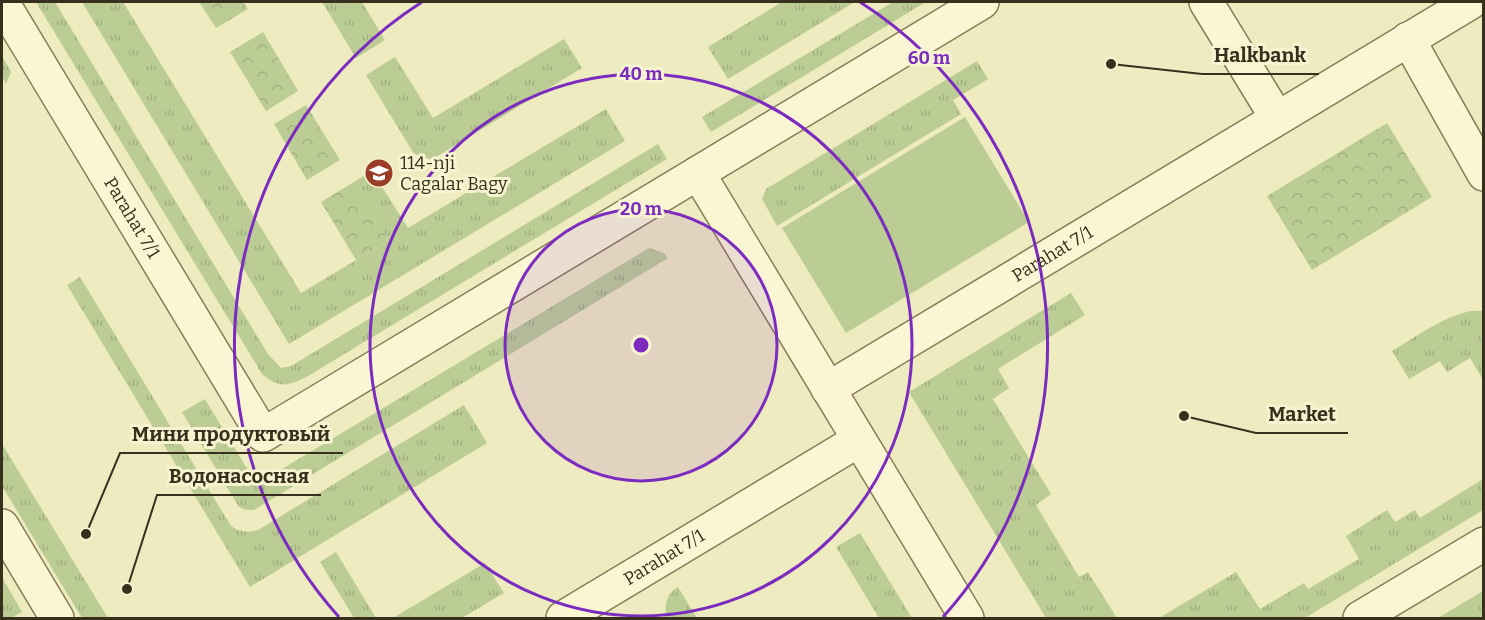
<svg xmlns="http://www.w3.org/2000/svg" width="1485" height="620" font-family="Bitter,serif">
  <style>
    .grass { fill: url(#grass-tufts) }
    .park { fill: url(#park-crowns) }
    .pitch { fill: #bbcd94 }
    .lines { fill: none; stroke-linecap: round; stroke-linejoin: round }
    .minor-casing { stroke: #897c58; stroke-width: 36 }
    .minor { stroke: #faf6d4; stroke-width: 33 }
    .ring { fill: none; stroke: #7b2cbf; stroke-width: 3 }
    .labels { text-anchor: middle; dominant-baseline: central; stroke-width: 6; stroke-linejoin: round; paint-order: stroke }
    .poi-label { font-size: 18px; fill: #382f1d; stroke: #f6f3d0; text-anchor: start }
    .street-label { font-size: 18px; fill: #382f1d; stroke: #f6f3d0 }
    .centre { fill: #7b2cbf; stroke: #f6f3d0; stroke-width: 3 }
    .ring-label { font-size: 18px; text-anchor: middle; font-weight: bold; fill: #7b2cbf; stroke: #f6f3d0; stroke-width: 6; stroke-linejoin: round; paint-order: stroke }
    .leader { fill: none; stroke: #382f1d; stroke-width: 2 }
    .callout-dot { fill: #382f1d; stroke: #f6f3d0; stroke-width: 2 }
    .callout-label { font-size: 20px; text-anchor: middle; font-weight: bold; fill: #382f1d; stroke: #f6f3d0; stroke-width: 6; stroke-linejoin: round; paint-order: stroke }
  </style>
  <defs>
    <pattern id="grass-tufts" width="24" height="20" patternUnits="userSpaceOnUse" patternTransform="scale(1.5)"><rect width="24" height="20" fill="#bbcd94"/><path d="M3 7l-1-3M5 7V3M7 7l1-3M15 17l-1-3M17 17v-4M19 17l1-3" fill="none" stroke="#a2b07f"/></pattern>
    <pattern id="park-crowns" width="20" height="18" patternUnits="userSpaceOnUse" patternTransform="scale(1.5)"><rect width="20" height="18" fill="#bbcd94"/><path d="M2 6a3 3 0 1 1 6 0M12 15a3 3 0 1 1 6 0" fill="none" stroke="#a2b07f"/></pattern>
  </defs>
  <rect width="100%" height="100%" fill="#efebc1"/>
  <path class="grass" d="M 36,2 L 55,2 L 268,354 L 281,368 L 291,366 L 658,144 L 667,159 L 308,376 C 289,386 279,389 262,374 Z
    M 82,2 L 123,2 L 301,293 L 388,241 L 354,182 L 372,171 L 408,228 L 606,109 L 625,141 L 289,344 Z
    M 322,2 L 362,2 L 385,40 L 356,58 Z
    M 782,2 L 855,2 L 728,79 L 708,47 Z
    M 893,2 L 926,2 L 711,132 L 702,117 Z
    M 564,39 L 582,68 L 436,157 L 430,159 L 414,154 L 366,75 L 395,57 L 433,118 Z
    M 2,56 L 11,72 L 6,84 L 2,76 Z
    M 977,61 L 988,79 L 953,100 L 961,114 L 777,226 L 762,199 L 766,189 Z
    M 649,248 L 664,253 L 668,258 L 254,510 L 246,510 L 239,507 L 182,412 L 205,399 L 246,467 C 256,475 269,472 282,469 Z
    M 80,277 L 231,526 C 239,532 249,533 258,530 L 464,405 L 487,443 L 250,587 L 67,285 Z
    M 1071,293 L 1085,315 L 998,369 L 1009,388 L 993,399 L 1051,494 L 1036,505 L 1079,577 L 1088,572 L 1117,618 L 1046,618 L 909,392 Z
    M 1470,311 L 1483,311 L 1483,380 L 1470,358 L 1447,372 L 1440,361 L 1409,379 L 1392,351 C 1417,336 1441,318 1470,311 Z
    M 2,444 L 108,618 L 82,618 L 2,486 Z
    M 1483,479 L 1483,510 L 1305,618 L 1159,618 L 1236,572 L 1260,609 L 1304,583 L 1308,589 L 1359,559 L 1346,536 L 1387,510 L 1395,522 L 1415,510 L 1420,518 Z
    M 860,533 L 912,618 L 879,618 L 836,547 Z
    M 336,552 L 376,618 L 354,618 L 320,562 Z
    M 485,563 L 504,593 L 462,618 L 393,618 Z
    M 2,577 L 22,612 L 11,618 L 4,618 L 2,615 Z
    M 678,587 L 697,618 L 666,618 C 665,605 665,595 678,587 Z
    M 1483,591 L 1483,618 L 1438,618 Z"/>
  <path class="park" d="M 199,2 L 243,2 L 248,9 L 216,28 Z
    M 263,32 L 298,91 L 266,111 L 230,52 Z
    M 306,105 L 340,160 L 307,180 L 274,124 Z
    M 1387,123 L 1432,197 L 1312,270 L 1267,196 Z
    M 354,182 L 388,241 L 356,260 L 321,202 Z"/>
  <path class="pitch" d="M 965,117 L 1029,222 L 846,333 L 782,228 Z"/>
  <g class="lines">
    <g class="minor-casing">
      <g id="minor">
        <path id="s1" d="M 2,2 L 263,435 L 982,2"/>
        <path d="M 1206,2 L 1277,118"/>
        <path d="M 1408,39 L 1484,174"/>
        <path d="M 698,173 L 967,618"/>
        <path id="s2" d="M 828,389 L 1471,2"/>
        <path d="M 2,526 L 57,618"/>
        <path id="s3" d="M 563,618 L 859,440"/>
        <path d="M 1360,618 L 1484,544"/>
      </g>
    </g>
    <use href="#minor" class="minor"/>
  </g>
  <circle cx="641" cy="345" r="136" fill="#7b2cbf" fill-opacity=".12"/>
  <g class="ring">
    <circle cx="641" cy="345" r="136"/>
    <circle cx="641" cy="345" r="271"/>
    <path d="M339 617A407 407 0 0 1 422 2M860 2A407 407 0 0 1 943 617"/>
  </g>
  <defs>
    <g id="school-disc" transform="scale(1.5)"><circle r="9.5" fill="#993d26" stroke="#f6f3d0"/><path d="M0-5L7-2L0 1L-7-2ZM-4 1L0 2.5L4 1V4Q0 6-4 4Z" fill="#fff"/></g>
  </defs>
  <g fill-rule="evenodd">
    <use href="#school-disc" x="379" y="173"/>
  </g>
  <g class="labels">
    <g class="poi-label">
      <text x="400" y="163">114-nji<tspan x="400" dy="21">Cagalar Bagy</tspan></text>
    </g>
    <g class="street-label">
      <text stroke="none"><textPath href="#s1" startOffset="252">Parahat 7/1</textPath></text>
      <text stroke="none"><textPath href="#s2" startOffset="262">Parahat 7/1</textPath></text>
      <text stroke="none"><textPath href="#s3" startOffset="118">Parahat 7/1</textPath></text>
    </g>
  </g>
  <circle cx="641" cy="345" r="9" class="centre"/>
  <g class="ring-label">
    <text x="929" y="64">60 m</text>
    <text x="641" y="80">40 m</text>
    <text x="641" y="215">20 m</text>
  </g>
  <path class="leader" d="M1111 64L1202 74H1319M1184 416L1256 433H1348M86 534L120 453H343M127 589L157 495H321"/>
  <g class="callout-dot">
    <circle cx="1111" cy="64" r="6"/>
    <circle cx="1184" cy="416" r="6"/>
    <circle cx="86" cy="534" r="6"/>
    <circle cx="127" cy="589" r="6"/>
  </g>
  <g class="callout-label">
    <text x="1260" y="62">Halkbank</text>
    <text x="1302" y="421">Market</text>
    <text x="231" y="441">Мини продуктовый</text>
    <text x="239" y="483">Водонасосная</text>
  </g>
  <rect width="1485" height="620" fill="none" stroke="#382f1d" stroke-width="6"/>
</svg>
